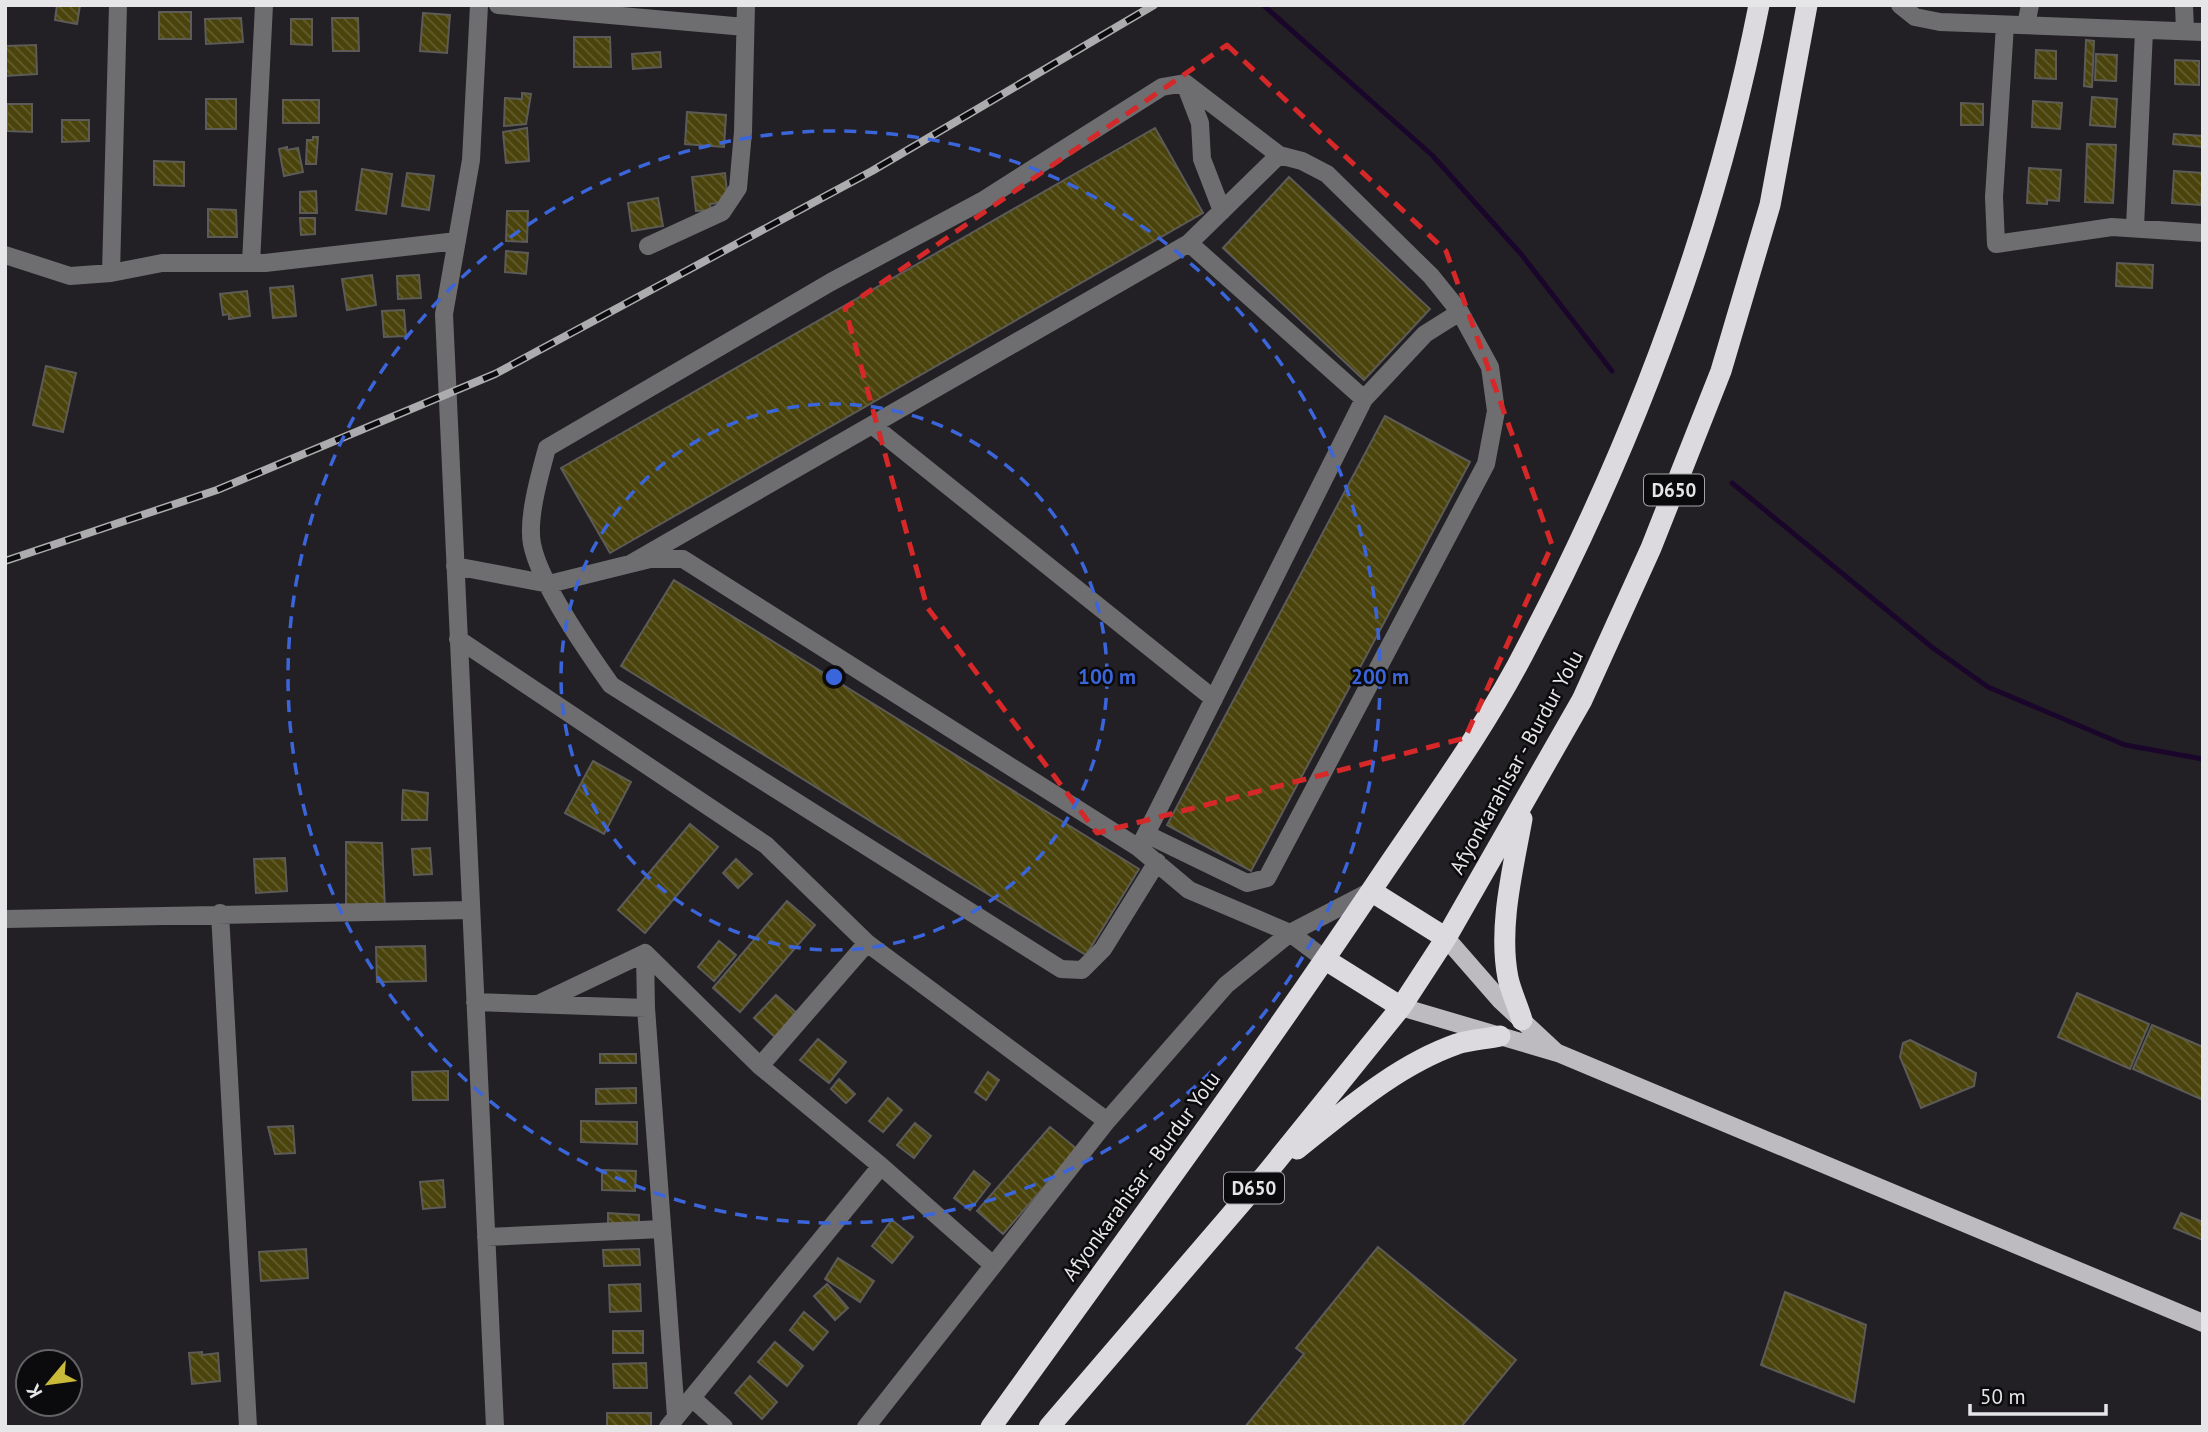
<svg xmlns="http://www.w3.org/2000/svg" width="2208" height="1432" font-family="'PT Sans',sans-serif">
  <style>
    .lines { fill: none; stroke-linecap: round; stroke-linejoin: round }
    .stream { stroke: #1b062b; stroke-width: 5 }
    .building { fill: url(#building-back-hatch); stroke: #5c5b57; stroke-width: 2 }
    .minor { stroke: #6e6d6f; stroke-width: 18 }
    .major { stroke: #bdbbbf; stroke-width: 18 }
    .highway { stroke: #dcdadf; stroke-width: 21 }
    .rail-casing { stroke: #acabae; stroke-width: 8 }
    .rail { stroke: #0b0a0c; stroke-width: 5; stroke-dasharray: 16; stroke-linecap: butt }
    .marked { fill: none; stroke: #d62828; stroke-width: 5; stroke-dasharray: 14 9; stroke-linejoin: round }
    .ring { fill: none; stroke: #3b65da; stroke-width: 3.5; stroke-dasharray: 12 9 }
    .labels { text-anchor: middle; dominant-baseline: central; stroke-width: 5; stroke-linejoin: round; paint-order: stroke }
    .shield { fill: #0b0a0c; stroke: #a4a3a6; stroke-width: 2 }
    .shield-label { font-size: 19px; font-weight: bold; fill: #e6e5e8 }
    .street-label { font-size: 21px; fill: #e6e5e8; stroke: #0b0a0c }
    .centre { fill: #3b65da; stroke: #0b0a0c; stroke-width: 3.5 }
    .ring-label { font-size: 21px; text-anchor: middle; font-weight: bold; fill: #3b65da; stroke: #0b0a0c; stroke-width: 5; stroke-linejoin: round; paint-order: stroke }
  </style>
  <defs>
    <pattern id="building-back-hatch" width="6" height="6" patternUnits="userSpaceOnUse" patternTransform="scale(1.75)"><rect width="6" height="6" fill="#4a430c"/><path d="M-1 5l2 2M0 0l6 6M5-1l2 2" fill="none" stroke="#645e2f"/></pattern>
  </defs>
  <rect width="100%" height="100%" fill="#222024"/>
  <g class="lines">
    <path class="stream" d="M 1263,5 L 1432,155 L 1521,254 L 1612,371
      M 1732,483 L 1933,648 L 1988,687 L 2125,745 L 2203,759"/>
  </g>
  <path class="building" d="M 57,5 L 80,5 L 77,24 L 55,20 Z
    M 159,12 L 191,12 L 191,39 L 159,39 Z
    M 423,13 L 450,15 L 447,53 L 420,51 Z
    M 241,18 L 243,42 L 206,44 L 205,19 Z
    M 332,18 L 358,18 L 359,51 L 333,51 Z
    M 291,19 L 312,19 L 312,45 L 291,44 Z
    M 574,37 L 610,37 L 611,67 L 574,67 Z
    M 2086,40 L 2094,41 L 2092,87 L 2084,86 Z
    M 36,45 L 37,74 L 5,76 L 5,46 Z
    M 2036,50 L 2056,51 L 2056,79 L 2035,78 Z
    M 660,52 L 661,67 L 633,69 L 632,54 Z
    M 2096,54 L 2117,55 L 2116,81 L 2095,80 Z
    M 2175,60 L 2199,61 L 2199,85 L 2175,84 Z
    M 522,93 L 531,94 L 526,124 L 504,126 L 505,98 L 522,99 Z
    M 2092,97 L 2117,99 L 2115,127 L 2090,125 Z
    M 206,99 L 236,99 L 236,129 L 206,129 Z
    M 283,100 L 319,100 L 319,123 L 283,123 Z
    M 2033,101 L 2062,103 L 2060,129 L 2032,127 Z
    M 1961,103 L 1983,104 L 1983,125 L 1961,125 Z
    M 7,104 L 32,104 L 32,132 L 7,131 Z
    M 687,112 L 726,115 L 724,147 L 685,144 Z
    M 62,120 L 89,120 L 89,141 L 62,142 Z
    M 527,128 L 529,161 L 506,163 L 503,132 Z
    M 1155,128 L 1203,213 L 610,553 L 561,468 Z
    M 2174,134 L 2203,136 L 2203,147 L 2173,144 Z
    M 313,137 L 318,137 L 316,164 L 306,164 L 307,140 L 313,140 Z
    M 2087,144 L 2116,145 L 2113,203 L 2085,202 Z
    M 287,147 L 287,150 L 298,148 L 303,172 L 284,176 L 279,149 Z
    M 154,161 L 184,162 L 184,186 L 154,185 Z
    M 2029,168 L 2061,170 L 2059,201 L 2047,200 L 2047,204 L 2027,203 Z
    M 362,169 L 392,174 L 386,214 L 356,210 Z
    M 2174,171 L 2203,173 L 2201,205 L 2172,203 Z
    M 407,173 L 434,176 L 429,210 L 402,206 Z
    M 725,173 L 728,202 L 710,204 L 711,210 L 696,211 L 692,177 Z
    M 1289,177 L 1430,309 L 1364,380 L 1223,248 Z
    M 316,191 L 317,213 L 300,213 L 300,192 Z
    M 658,198 L 663,226 L 632,231 L 628,203 Z
    M 208,209 L 236,210 L 237,237 L 208,237 Z
    M 507,211 L 528,211 L 527,242 L 506,241 Z
    M 300,218 L 315,218 L 315,234 L 301,235 Z
    M 506,251 L 528,253 L 526,274 L 505,272 Z
    M 2117,263 L 2153,265 L 2152,288 L 2116,286 Z
    M 372,275 L 376,305 L 347,310 L 342,279 Z
    M 419,275 L 421,298 L 398,299 L 397,276 Z
    M 293,286 L 296,316 L 273,318 L 270,288 Z
    M 247,291 L 250,316 L 229,319 L 229,314 L 223,315 L 220,294 Z
    M 404,310 L 406,336 L 384,337 L 382,311 Z
    M 46,366 L 76,373 L 63,432 L 33,425 Z
    M 1385,416 L 1470,462 L 1251,871 L 1167,825 Z
    M 674,580 L 1139,869 L 1086,955 L 621,666 Z
    M 593,761 L 631,782 L 604,834 L 565,813 Z
    M 403,790 L 428,793 L 427,820 L 402,820 Z
    M 690,824 L 718,847 L 645,933 L 618,910 Z
    M 346,842 L 382,843 L 385,909 L 346,908 Z
    M 430,848 L 432,874 L 414,875 L 412,849 Z
    M 285,858 L 287,891 L 256,893 L 254,859 Z
    M 736,859 L 752,874 L 738,888 L 723,873 Z
    M 787,901 L 815,925 L 740,1012 L 713,988 Z
    M 719,941 L 736,955 L 714,981 L 698,967 Z
    M 425,946 L 426,981 L 377,982 L 376,947 Z
    M 2077,993 L 2149,1024 L 2130,1069 L 2058,1037 Z
    M 776,995 L 798,1014 L 776,1038 L 754,1018 Z
    M 2152,1025 L 2203,1047 L 2203,1100 L 2133,1069 Z
    M 818,1039 L 846,1062 L 829,1083 L 800,1060 Z
    M 1910,1040 L 1976,1073 L 1974,1086 L 1921,1108 L 1900,1057 L 1903,1043 Z
    M 600,1054 L 636,1054 L 636,1063 L 600,1063 Z
    M 448,1071 L 448,1100 L 413,1100 L 412,1072 Z
    M 988,1072 L 999,1080 L 986,1100 L 975,1092 Z
    M 839,1079 L 855,1094 L 846,1103 L 831,1089 Z
    M 636,1088 L 636,1103 L 596,1104 L 596,1089 Z
    M 888,1098 L 902,1110 L 883,1132 L 869,1121 Z
    M 581,1121 L 637,1122 L 637,1144 L 581,1142 Z
    M 915,1123 L 931,1136 L 914,1158 L 897,1145 Z
    M 293,1126 L 295,1153 L 275,1154 L 268,1127 Z
    M 1050,1127 L 1077,1149 L 1003,1234 L 977,1211 Z
    M 602,1170 L 636,1171 L 635,1191 L 602,1190 Z
    M 974,1171 L 990,1184 L 970,1210 L 954,1198 Z
    M 443,1180 L 445,1207 L 423,1209 L 420,1182 Z
    M 608,1213 L 639,1215 L 639,1225 L 608,1224 Z
    M 2181,1213 L 2203,1222 L 2203,1240 L 2174,1228 Z
    M 892,1220 L 913,1237 L 892,1263 L 872,1246 Z
    M 1378,1247 L 1516,1360 L 1461,1427 L 1245,1427 L 1304,1354 L 1296,1348 Z
    M 306,1249 L 308,1278 L 261,1281 L 259,1252 Z
    M 639,1249 L 640,1265 L 604,1266 L 603,1250 Z
    M 838,1258 L 874,1281 L 860,1302 L 825,1279 Z
    M 640,1284 L 641,1311 L 610,1312 L 609,1285 Z
    M 827,1284 L 848,1308 L 835,1320 L 814,1296 Z
    M 1785,1292 L 1866,1325 L 1854,1402 L 1761,1365 Z
    M 804,1312 L 828,1332 L 813,1350 L 790,1330 Z
    M 613,1331 L 643,1331 L 643,1353 L 613,1353 Z
    M 775,1342 L 803,1366 L 787,1386 L 758,1362 Z
    M 202,1352 L 202,1355 L 218,1353 L 220,1381 L 192,1384 L 189,1353 Z
    M 646,1363 L 647,1388 L 614,1388 L 613,1364 Z
    M 750,1376 L 777,1402 L 762,1419 L 735,1393 Z
    M 607,1413 L 651,1413 L 651,1427 L 607,1427 Z"/>
  <g class="lines">
    <path class="minor" d="M 479,5 L 471,160 L 444,314 L 495,1427
      M 498,5 L 745,27
      M 1900,5 L 1915,17 L 1940,22 L 2203,32
      M 2184,5 L 2185,31
      M 2005,25 L 1994,197 L 1996,244 L 2112,227 L 2203,233
      M 2026,25 L 2030,5
      M 1185,84 L 1200,123 L 1202,159 L 1222,211
      M 2135,227 L 2144,31
      M 1189,243 L 1279,155
      M 648,246 L 722,212 L 738,188 L 743,132 L 746,5
      M 5,255 L 70,276 L 111,273 L 162,263 L 265,263 L 457,241
      M 251,263 L 264,5
      M 111,273 L 118,5
      M 1364,399 L 1425,334 L 1460,312
      M 872,425 L 1214,699
      M 630,564 L 1189,243 L 1364,399 L 1139,848
      M 455,566 L 549,584 L 650,559 L 683,559 L 1139,848 L 1189,890 L 1290,933 L 1326,960
      M 458,639 L 766,845 L 867,943 L 1107,1121
      M 1146,834 L 1247,883 L 1267,878 L 1486,464 L 1496,411 L 1490,367 L 1460,312 L 1431,276 L 1327,174 L 1302,161 L 1279,155 L 1185,83 L 1162,87 L 982,201 L 831,282 L 547,448 C 540,474 527,518 532,544 C 540,584 587,651 611,685 L 1061,969 L 1082,970 L 1103,949 L 1157,862
      M 220,913 L 248,1427
      M 5,919 L 471,910
      M 645,953 L 646,1008 L 676,1416
      M 475,1002 L 646,1008
      M 538,1004 L 645,953 L 760,1066 L 881,1166 L 993,1265
      M 760,1066 L 867,943
      M 486,1237 L 662,1229
      M 692,1398 L 724,1427
      M 668,1427 L 881,1166
      M 866,1427 L 1107,1121 L 1226,985 L 1290,933 L 1371,891"/>
    <path class="major" d="M 1446,938 L 1501,1001 L 1555,1051
      M 1401,1007 L 1558,1053 L 2203,1323"/>
    <path class="highway" d="M 1371,891 L 1446,938
      M 1326,960 L 1401,1007
      M 1522,1020 C 1518,1006 1511,992 1508,978 C 1498,927 1513,869 1522,819
      M 1297,1149 C 1346,1110 1397,1065 1457,1044 C 1470,1040 1486,1039 1500,1036
      M 991,1427 C 1120,1247 1252,1069 1375,885 C 1428,806 1486,728 1529,643 C 1634,442 1715,227 1759,5
      M 1049,1427 L 1266,1174 L 1401,1007 L 1446,938 L 1582,700 L 1651,548 L 1721,371 L 1770,205 L 1807,5"/>
    <g class="rail-casing">
      <path id="rail" d="M 5,561 L 217,490 L 495,374 L 872,171 L 1154,5"/>
    </g>
    <use href="#rail" class="rail"/>
  </g>
  <path class="marked" d="M 1227,45 L 1446,251 L 1552,545 L 1465,738 L 1097,833 L 927,607 L 845,308 Z"/>
  <g class="ring">
    <circle cx="834" cy="677" r="273"/>
    <circle cx="834" cy="677" r="546"/>
  </g>
  <g class="labels">
    <g class="shield">
      <rect x="1644" y="474.5" width="60" height="31" rx="5"/>
      <rect x="1224" y="1172.5" width="60" height="31" rx="5"/>
    </g>
    <g class="shield-label">
      <text x="1674" y="490">D650</text>
      <text x="1254" y="1188">D650</text>
    </g>
    <g class="street-label">
      <text transform="translate(1516 762) rotate(-61)">Afyonkarahisar - Burdur Yolu</text>
      <text transform="translate(1141 1176) rotate(-54)">Afyonkarahisar - Burdur Yolu</text>
    </g>
  </g>
  <circle cx="834" cy="677" r="10" class="centre"/>
  <g class="ring-label">
    <text x="1107" y="684">100 m</text>
    <text x="1380" y="684">200 m</text>
  </g>
  <rect width="2208" height="1432" fill="none" stroke="#e6e5e8" stroke-width="14"/>
  <g transform="translate(49 1383) rotate(241)"><circle r="33" fill="#0b0a0c" stroke="#636264" stroke-width="2"/>
  <path d="M0-5L12 26L0 18L-12 26Z" fill="#caba3a"/>
  <text y="-10" font-size="19" font-weight="bold" text-anchor="middle" fill="#e6e5e8">K</text>
  </g>
  <path d="M1970 1404v10h136v-10" fill="none" stroke="#e6e5e8" stroke-width="3.5"/>
  <text x="1980" y="1404" font-size="21" fill="#e6e5e8" stroke="#0b0a0c" stroke-width="5" paint-order="stroke">50 m</text>
</svg>
